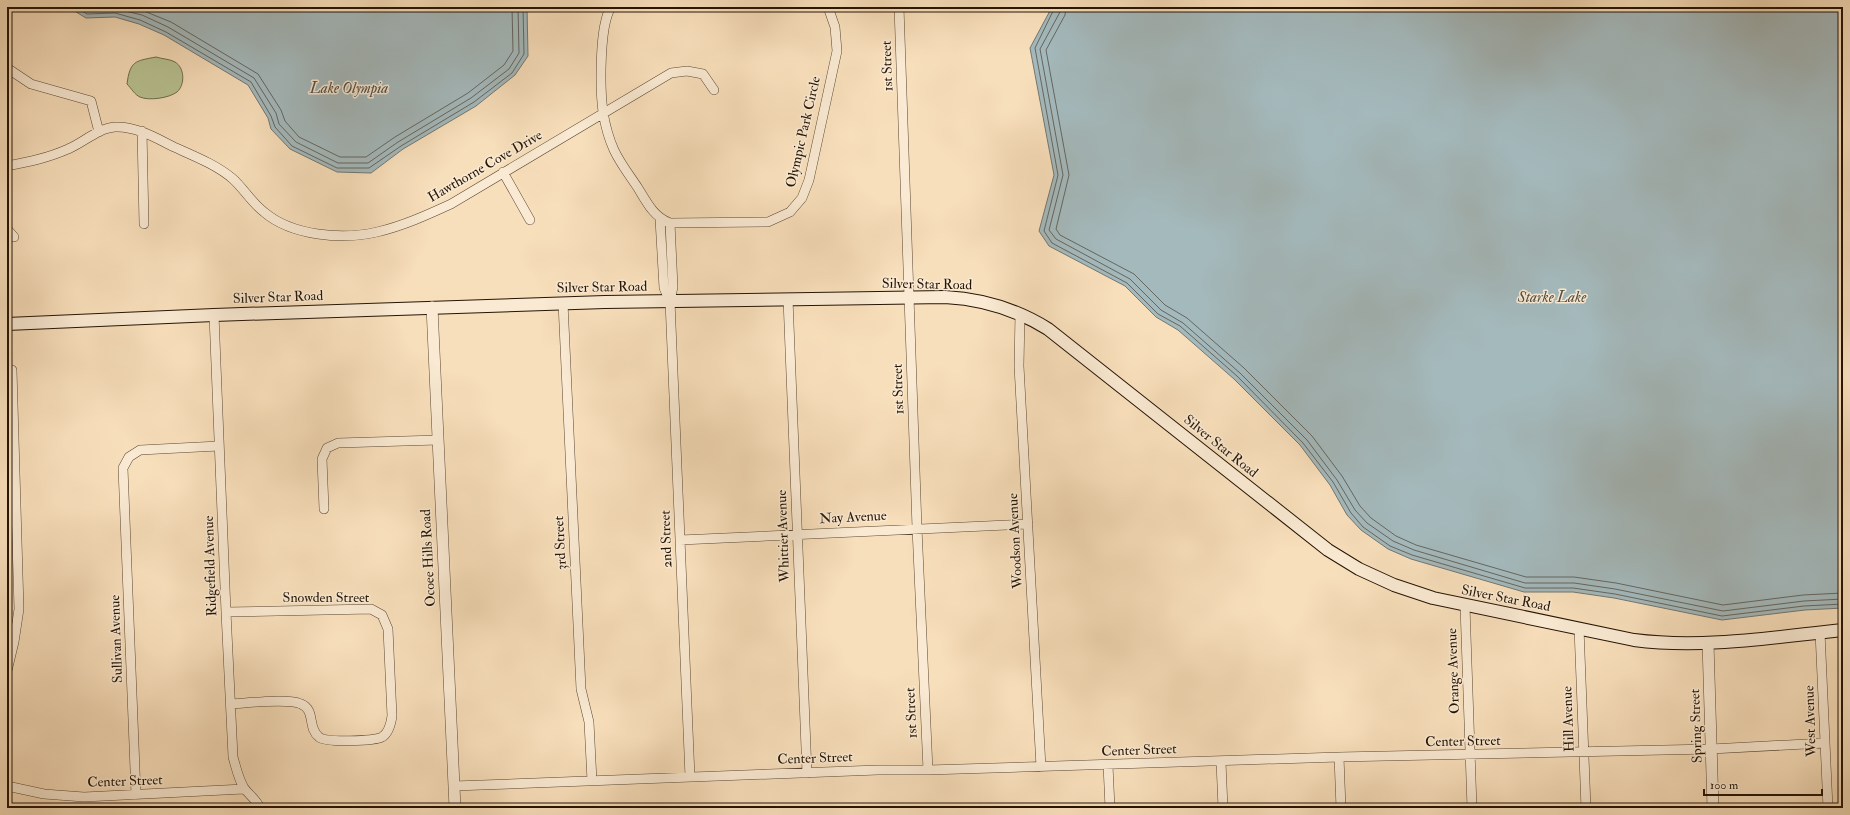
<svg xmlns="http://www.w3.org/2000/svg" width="1850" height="815" font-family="'IM FELL Double Pica',serif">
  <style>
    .green { fill: #b9c393; stroke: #6f6c4c }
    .water { fill: #a4b9bc; stroke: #717772 }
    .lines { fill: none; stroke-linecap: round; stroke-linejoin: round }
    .shore { stroke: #646660; stroke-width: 1 }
    .minor-casing { stroke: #5a4732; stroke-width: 10 }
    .tertiary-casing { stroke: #5a4732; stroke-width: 12 }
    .secondary-casing { stroke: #251404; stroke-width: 14 }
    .minor { stroke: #faead3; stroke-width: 9 }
    .tertiary { stroke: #faead3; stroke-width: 11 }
    .secondary { stroke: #faead3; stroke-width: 12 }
    .labels { text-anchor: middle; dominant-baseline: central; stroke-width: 3; stroke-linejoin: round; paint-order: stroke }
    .street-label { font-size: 14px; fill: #251404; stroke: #faead3 }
    .water-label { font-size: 15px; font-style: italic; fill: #514e44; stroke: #faead3 }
  </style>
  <rect width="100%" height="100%" fill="#f8dfbb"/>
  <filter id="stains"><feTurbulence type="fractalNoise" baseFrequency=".005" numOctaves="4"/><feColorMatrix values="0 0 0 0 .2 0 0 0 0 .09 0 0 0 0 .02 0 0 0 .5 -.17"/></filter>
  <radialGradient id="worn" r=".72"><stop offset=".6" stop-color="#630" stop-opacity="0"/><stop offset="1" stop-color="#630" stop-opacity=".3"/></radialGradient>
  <path class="green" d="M 156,57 C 162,59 170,59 175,62 C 185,68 185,85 177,92 C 169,98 149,101 140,97 C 135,95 131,88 127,84 C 130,61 135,61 156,57 Z"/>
  <path class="water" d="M 68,7 L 527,7 L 528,56 L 515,75 L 476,106 L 403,149 L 371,173 L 337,172 L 290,149 L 271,129 L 268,118 L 248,85 L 164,35 L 139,24 L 115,17 L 86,18 Z
    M 1052,7 L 1843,7 L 1843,608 L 1805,610 L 1722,620 L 1614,598 L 1573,592 L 1524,592 L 1411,559 L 1388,549 L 1361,530 L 1347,515 L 1330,485 L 1300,445 L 1234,379 L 1178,330 L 1156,317 L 1125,286 L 1049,246 L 1039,231 L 1054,175 L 1030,48 Z"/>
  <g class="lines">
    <path class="shore" d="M 76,7 L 87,14 L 115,13 L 140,20 L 166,32 L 251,82 L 271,116 L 275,127 L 292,146 L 337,168 L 369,168 L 401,146 L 474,102 L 512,73 L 524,54 L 523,7
      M 86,7 L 89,9 L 117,9 L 142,15 L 168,27 L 254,78 L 276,113 L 279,124 L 296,142 L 338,163 L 368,163 L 398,142 L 471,98 L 509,69 L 519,53 L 518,7
      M 134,7 L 171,22 L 258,74 L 281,110 L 285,121 L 299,137 L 340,157 L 366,157 L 395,137 L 468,93 L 504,65 L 513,51 L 512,7
      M 1055,7 L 1035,48 L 1058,175 L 1044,231 L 1052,243 L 1127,283 L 1158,314 L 1180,326 L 1237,376 L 1303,443 L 1333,482 L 1351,513 L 1363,527 L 1390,546 L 1412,555 L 1525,588 L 1573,588 L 1615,594 L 1722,616 L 1804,606 L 1843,604
      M 1060,7 L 1060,12 L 1040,49 L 1063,175 L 1049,230 L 1056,239 L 1130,279 L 1161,310 L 1183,323 L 1240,373 L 1307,440 L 1337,480 L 1355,510 L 1367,523 L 1393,541 L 1414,550 L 1525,583 L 1574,583 L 1615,589 L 1723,611 L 1804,601 L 1843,599
      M 1066,7 L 1065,15 L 1046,50 L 1069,175 L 1056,229 L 1060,235 L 1134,274 L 1165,305 L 1187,318 L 1244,368 L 1312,436 L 1342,476 L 1360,506 L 1371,518 L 1396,536 L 1416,545 L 1526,577 L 1574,577 L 1616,583 L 1723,605 L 1803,595 L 1843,593"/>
    <g class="minor-casing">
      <path id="minor" d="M 611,7 C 599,26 600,89 603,112 C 605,124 609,139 614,150 C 620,163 630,176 638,188 C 647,203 654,217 670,223 L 768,222 L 790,212 L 802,198 L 809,180 L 837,51 L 835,27 L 828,7
        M 899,7 L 917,528 L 928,770
        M 7,68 L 31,84 L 91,101 L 99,132
        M 142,131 L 144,224
        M 7,166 C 28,162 48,158 68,149 C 83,143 98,128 115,127 C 136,126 156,138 174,147 C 194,156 217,165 233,179 C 244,189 252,203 264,212 C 292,236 342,240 377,232 C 403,226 427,215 451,204 L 671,73 L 687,71 L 703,74 L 714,90
        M 503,172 L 530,220
        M 660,219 L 664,288 L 670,301
        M 670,223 L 673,287 L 670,301 L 690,777
        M 7,229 L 14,237
        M 788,299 L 807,773
        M 563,303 L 581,689 L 589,722 L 592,781
        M 1020,314 L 1019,366 L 1041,767
        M 214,315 L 226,612 L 233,757 C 236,767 238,778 244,788 C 249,795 256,799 260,808
        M 324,509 L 322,459 L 327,448 L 338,443 L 438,440
        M 680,540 L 1028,524
        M 1465,606 L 1472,808
        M 226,612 L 371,609 L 382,615 L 388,629 L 392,716 C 391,723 389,733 382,737 C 374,741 326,743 319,737 C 307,728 316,710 301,704 C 287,698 247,703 231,704
        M 1579,628 L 1586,808
        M 1820,632 L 1828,808
        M 7,671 L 14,642 L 19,609 L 12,370
        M 1339,757 L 1341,808
        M 1221,762 L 1223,808
        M 1108,765 L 1110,808
        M 7,786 L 44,794 L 84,797 L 244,789
        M 454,786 L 878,770 L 928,770 L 1339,757 L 1711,749 L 1825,743
        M 136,795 L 123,468 L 129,457 L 140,450 L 219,446"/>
    </g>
    <g class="tertiary-casing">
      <path id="tertiary" d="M 432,307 L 455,808
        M 1708,643 L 1713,808"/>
    </g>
    <g class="secondary-casing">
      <path id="secondary" d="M 7,324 L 214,315 L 605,302 L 945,297 C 983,299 1016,309 1048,329 L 1328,550 L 1359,569 L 1394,585 L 1433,598 L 1634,640 C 1703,649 1774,637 1843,630"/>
    </g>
    <use href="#minor" class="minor"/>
    <use href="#tertiary" class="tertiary"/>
    <use href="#secondary" class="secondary"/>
  </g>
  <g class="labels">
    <g class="street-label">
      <text transform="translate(887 66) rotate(-92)">1st Street</text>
      <text transform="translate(803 132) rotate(-77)">Olympic Park Circle</text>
      <text transform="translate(485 166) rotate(-30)">Hawthorne Cove Drive</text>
      <text transform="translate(927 284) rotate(1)">Silver Star Road</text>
      <text transform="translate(602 287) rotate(-1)">Silver Star Road</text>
      <text transform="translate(278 297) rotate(-2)">Silver Star Road</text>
      <text transform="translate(898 389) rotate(-92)">1st Street</text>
      <text transform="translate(1221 446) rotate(39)">Silver Star Road</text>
      <text transform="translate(853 517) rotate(-3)">Nay Avenue</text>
      <text transform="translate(783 536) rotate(-92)">Whittier Avenue</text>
      <text transform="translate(666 539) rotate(-92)">2nd Street</text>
      <text transform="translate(1015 541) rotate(-93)">Woodson Avenue</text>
      <text transform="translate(560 543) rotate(-93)">3rd Street</text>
      <text transform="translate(428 558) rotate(-93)">Ocoee Hills Road</text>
      <text transform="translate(210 566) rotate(-92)">Ridgefield Avenue</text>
      <text x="326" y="597">Snowden Street</text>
      <text transform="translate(1506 598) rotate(11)">Silver Star Road</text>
      <text transform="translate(116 639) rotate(-92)">Sullivan Avenue</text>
      <text transform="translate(1453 671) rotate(-92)">Orange Avenue</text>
      <text transform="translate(911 713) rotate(-93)">1st Street</text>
      <text transform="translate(1568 719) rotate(-92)">Hill Avenue</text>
      <text transform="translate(1810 721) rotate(-92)">West Avenue</text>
      <text transform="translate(1696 726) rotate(-92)">Spring Street</text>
      <text transform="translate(1463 741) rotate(-1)">Center Street</text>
      <text transform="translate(1139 750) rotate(-2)">Center Street</text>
      <text transform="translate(815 758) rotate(-2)">Center Street</text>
      <text transform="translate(125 781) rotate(-2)">Center Street</text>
    </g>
    <g class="water-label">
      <text x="349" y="88">Lake Olympia</text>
      <text x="1552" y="297">Starke Lake</text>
    </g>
  </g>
  <rect width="1850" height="815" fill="none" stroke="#f8dfbb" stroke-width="24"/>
  <rect x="8" y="8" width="1834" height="799" fill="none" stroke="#251404" stroke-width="2"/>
  <rect x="12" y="12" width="1826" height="791" fill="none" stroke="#251404"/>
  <path d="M1704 789v6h118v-6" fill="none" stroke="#251404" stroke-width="2"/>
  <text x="1710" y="789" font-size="12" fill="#251404" stroke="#faead3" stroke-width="3" paint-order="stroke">100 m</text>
  <rect width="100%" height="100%" filter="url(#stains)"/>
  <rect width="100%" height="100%" fill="url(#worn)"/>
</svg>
